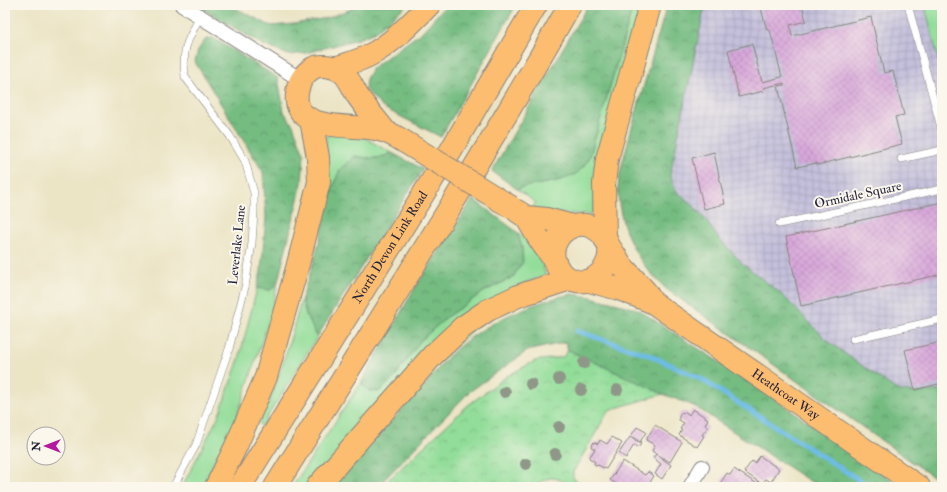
<svg xmlns="http://www.w3.org/2000/svg" width="947" height="492" font-family="'IM FELL Double Pica',serif">
  <style>
    .industrial { fill: url(#industrial-grid) }
    .grass { fill: #92dd99; stroke: #5a806a }
    .forest { fill: url(#forest-crowns); stroke: #4c6f5e }
    .park { fill: url(#park-crowns); stroke: #5a806a }
    .lines { fill: none; stroke-linecap: round; stroke-linejoin: round }
    .stream { stroke: #6dbce8; stroke-width: 5 }
    .building { fill: url(#building-cross-hatch) }
    .lane-casing { stroke: #868380; stroke-width: 8 }
    .street-casing { stroke: #868380; stroke-width: 16 }
    .primary-casing { stroke: #868380; stroke-width: 24 }
    .highway-casing { stroke: #868380; stroke-width: 24 }
    .lane { stroke: #fff; stroke-width: 7 }
    .street { stroke: #fff; stroke-width: 14 }
    .primary { stroke: #fcbd6f; stroke-width: 22 }
    .highway { stroke: #fcbd6f; stroke-width: 22 }
    .primary-bridge-casing { stroke: #868380; stroke-width: 24; stroke-linecap: butt }
    .primary-bridge { stroke: #fcbd6f; stroke-width: 22 }
    .tree { fill: #8f9888 }
    .labels { text-anchor: middle; dominant-baseline: central; stroke-width: 4; stroke-linejoin: round; paint-order: stroke }
    .street-label { font-size: 13px; fill: #22223b; stroke: #fbf7ec }
  </style>
  <defs>
    <pattern id="industrial-grid" width="8" height="8" patternUnits="userSpaceOnUse"><rect width="8" height="8" fill="#c4c0db"/><path d="M0 4h8M4 0v8" fill="none" stroke="#a8a5bd"/></pattern>
    <pattern id="forest-crowns" width="20" height="18" patternUnits="userSpaceOnUse"><rect width="20" height="18" fill="#75bc81"/><path d="M2 6a3 3 0 1 1 6 0M12 15a3 3 0 1 1 6 0" fill="none" stroke="#60986b"/></pattern>
    <pattern id="park-crowns" width="20" height="18" patternUnits="userSpaceOnUse"><rect width="20" height="18" fill="#92dd99"/><path d="M2 6a3 3 0 1 1 6 0M12 15a3 3 0 1 1 6 0" fill="none" stroke="#7ebd85"/></pattern>
    <pattern id="building-cross-hatch" width="8" height="8" patternUnits="userSpaceOnUse"><rect width="8" height="8" fill="#d8a7da"/><path d="M0 0l8 8M0 8l8-8" fill="none" stroke="#b98fbc"/></pattern>
  </defs>
  <rect width="100%" height="100%" fill="#fbf7ec"/>
  <filter id="ink" filterUnits="userSpaceOnUse"><feTurbulence type="fractalNoise" baseFrequency=".025" numOctaves="2"/><feDisplacementMap in="SourceGraphic" scale="8" xChannelSelector="R" yChannelSelector="G"/><feConvolveMatrix kernelMatrix="1 2 1 2 8 2 1 2 1" color-interpolation-filters="sRGB"/></filter>
  <filter id="wash" filterUnits="userSpaceOnUse"><feTurbulence type="fractalNoise" baseFrequency=".012" numOctaves="4" result="noise"/><feDisplacementMap in="SourceGraphic" scale="16" xChannelSelector="R" yChannelSelector="G"/><feGaussianBlur stdDeviation="0.9" result="paint"/><feColorMatrix in="noise" values="0 0 0 0 0 0 0 0 0 0 0 0 0 0 0 0 0 1.4 0 .05"/><feComposite in="paint" operator="in"/></filter>
  <g filter="url(#wash)">
    <rect width="100%" height="100%" fill="#ebe4c5"/>
    <path class="industrial" d="M 705,5 L 942,5 L 942,390 L 915,393 L 897,390 L 851,358 L 828,341 L 779,292 L 744,265 L 718,238 L 705,219 L 693,205 L 675,190 L 670,175 Z"/>
    <path class="grass" d="M 629,5 L 644,5 L 594,210 L 592,214 C 572,214 551,215 532,208 L 536,203 L 517,189 L 528,185 L 548,183 L 589,159 L 631,13 Z
      M 928,5 L 942,5 L 942,76 L 926,10 Z
      M 342,133 L 363,137 L 392,153 C 376,160 372,159 355,156 L 340,169 L 328,204 L 326,136 Z
      M 517,232 C 529,244 544,258 545,275 L 520,285 L 308,487 L 292,487 L 361,383 L 369,391 L 394,378 L 420,341 L 448,315 L 485,291 L 505,281 L 522,247 Z
      M 277,285 L 272,311 L 236,419 L 202,487 L 182,487 L 219,415 L 239,359 L 257,288 L 270,290 Z
      M 302,298 L 305,312 L 317,337 L 261,427 L 259,423 C 279,384 290,340 302,298 Z"/>
    <path class="forest" d="M 196,5 L 229,5 L 271,26 L 294,24 L 327,18 L 349,10 L 358,5 L 407,5 L 375,32 L 358,39 L 306,53 L 289,55 L 263,45 Z
      M 446,5 L 516,5 L 441,137 L 382,107 L 365,89 L 366,79 L 372,68 L 422,32 Z
      M 588,5 L 629,5 L 631,13 L 589,159 C 585,164 580,172 574,175 C 556,184 535,183 517,189 L 492,171 Z
      M 667,5 L 705,5 L 670,175 L 675,190 L 693,205 L 705,219 L 718,238 L 744,265 L 779,292 L 828,341 L 851,358 L 897,390 L 915,393 L 942,390 L 942,483 L 669,291 C 639,266 621,233 618,194 C 617,178 626,151 630,134 C 642,91 655,48 667,5 Z
      M 213,38 L 278,78 L 284,112 L 293,125 L 304,154 L 302,183 L 277,285 L 270,290 L 257,288 L 261,272 L 266,217 L 263,172 L 195,62 L 198,50 L 206,39 Z
      M 392,153 L 423,169 L 317,337 L 305,312 L 302,298 L 315,257 L 333,187 L 340,169 L 355,156 C 372,159 376,160 392,153 Z
      M 473,199 L 517,232 L 522,247 L 523,262 L 513,277 L 485,291 L 448,316 L 420,341 L 394,378 L 379,392 L 369,391 L 361,383 L 413,291 Z
      M 572,294 L 591,297 L 637,309 L 747,380 L 902,487 L 819,487 L 694,406 L 663,394 L 568,350 L 566,342 L 527,351 L 469,392 L 377,487 L 331,487 C 358,456 386,427 413,398 C 427,384 438,367 451,354 C 482,324 531,302 572,294 Z"/>
    <path class="park" d="M 568,350 L 663,394 L 609,410 L 573,472 L 573,478 L 582,484 L 573,487 C 553,476 552,474 533,487 L 381,487 L 467,406 L 507,376 L 535,361 L 563,357 Z"/>
    <g class="lines">
      <path class="stream" d="M 577,331 L 649,355 L 701,379 L 870,487"/>
    </g>
    <g id="blocks">
      <path class="building" d="M 760,5 L 802,5 L 806,21 L 790,25 L 792,36 L 871,17 L 884,73 L 893,71 L 904,115 L 895,117 L 902,144 L 817,165 L 817,163 L 797,167 L 778,86 L 784,85 L 784,83 L 763,88 L 764,91 L 739,97 L 728,50 L 752,44 L 762,82 L 782,77 L 770,30 L 767,30 Z
        M 714,152 L 725,204 L 704,209 L 692,158 Z
        M 942,202 L 942,274 L 801,306 L 786,237 Z
        M 942,342 L 942,383 L 915,390 L 905,350 Z
        M 693,409 L 708,419 L 705,425 L 708,427 L 702,435 L 704,436 L 697,447 L 679,435 L 682,430 L 680,429 L 684,423 L 679,420 L 679,416 L 681,413 L 686,412 L 689,415 Z
        M 655,425 L 682,442 L 670,462 L 652,451 L 655,445 L 646,440 Z
        M 637,427 L 646,432 L 640,442 L 631,436 Z
        M 612,437 L 622,443 L 606,469 L 598,465 L 597,466 L 594,464 L 595,462 L 589,458 L 595,449 L 591,447 L 594,442 L 598,444 L 600,440 L 607,444 Z
        M 630,437 L 641,444 L 638,448 L 634,445 L 626,458 L 619,453 Z
        M 656,454 L 671,465 L 662,479 L 655,474 L 661,464 L 653,458 Z
        M 760,456 L 779,469 L 771,482 L 766,479 L 762,484 L 744,472 L 752,461 L 755,463 Z
        M 623,461 L 645,475 L 648,472 L 654,476 L 647,487 L 621,487 L 610,480 Z
        M 734,469 L 762,487 L 722,487 L 719,485 L 727,473 L 730,475 Z"/>
    </g>
  </g>
  <g filter="url(#ink)">
    <use href="#blocks" fill-opacity="0" stroke="#868380" stroke-width="1"/>
    <g class="lines">
      <g class="lane-casing">
        <path id="lane" d="M 908,5 L 942,131
          M 901,159 L 942,150
          M 779,224 L 942,189
          M 853,339 L 942,319
          M 173,487 L 196,445 L 229,349 L 245,287 L 252,243 L 254,212 L 254,193 L 245,161 L 230,136 L 185,77 C 182,48 187,41 200,17"/>
      </g>
      <g class="street-casing">
        <path id="street" d="M 182,5 L 301,80
          M 690,487 L 702,467"/>
      </g>
      <g class="primary-casing">
        <g id="primary">
          <path d="M 385,131 C 376,119 365,107 357,95 C 353,88 348,76 342,72 C 334,66 321,64 313,68 C 304,73 298,83 297,93 C 292,130 344,125 369,128 C 381,129 390,133 400,139"/>
          <path d="M 517,211 L 526,217 L 547,219 L 573,226"/>
          <path d="M 526,217 C 531,225 535,233 540,240 C 544,247 550,253 554,260 C 557,266 558,271 564,275 C 595,299 630,249 594,228 C 580,220 562,228 556,242 C 553,247 553,253 554,259"/>
          <path d="M 609,246 L 622,266 L 646,292 L 652,302"/>
          <path id="s1" d="M 589,281 L 619,289 L 652,302 L 919,487"/>
        </g>
      </g>
      <g class="highway-casing">
        <g id="highway">
          <path d="M 335,68 C 346,64 359,61 370,55 C 393,43 411,23 429,5"/>
          <path d="M 605,239 L 604,184 L 607,159 L 650,5"/>
          <path d="M 216,487 L 236,446 L 266,377 L 297,268 L 319,182 L 318,157 L 311,120"/>
          <path id="s2" d="M 240,487 L 451,150 L 536,5"/>
          <path d="M 275,487 C 375,327 477,169 570,5"/>
          <path d="M 317,487 L 433,355 L 463,327 L 488,310 L 518,296 L 570,279"/>
        </g>
      </g>
      <use href="#lane" class="lane"/>
      <use href="#street" class="street"/>
      <use href="#primary" class="primary"/>
      <use href="#highway" class="highway"/>
      <g class="primary-bridge-casing">
        <path id="primary-bridge" d="M 400,139 L 511,207"/>
      </g>
      <use href="#primary-bridge" class="primary-bridge"/>
    </g>
    <g class="tree">
      <circle cx="584" cy="363" r="6"/>
      <circle cx="559" cy="379" r="6"/>
      <circle cx="531" cy="384" r="6"/>
      <circle cx="581" cy="390" r="6"/>
      <circle cx="617" cy="390" r="6"/>
      <circle cx="505" cy="392" r="6"/>
      <circle cx="559" cy="427" r="6"/>
      <circle cx="555" cy="454" r="6"/>
      <circle cx="526" cy="464" r="6"/>
    </g>
  </g>
  <g class="labels">
    <g class="street-label">
      <text transform="translate(858 195) rotate(-12)">Ormidale Square</text>
      <text transform="translate(237 245) rotate(-84)">Leverlake Lane</text>
      <text stroke="none"><textPath href="#s2" startOffset="283">North Devon Link Road</textPath></text>
      <text stroke="none"><textPath href="#s1" startOffset="229">Heathcoat Way</textPath></text>
    </g>
  </g>
  <rect width="947" height="492" fill="none" stroke="#fbf7ec" stroke-width="20"/>
  <g transform="translate(46 446) rotate(270)"><circle r="19" fill="#fbf7ec" stroke="#a4a2a5"/>
  <path d="M0-3L7 15L0 10L-7 15Z" fill="#b5179e"/>
  <text y="-6" font-size="11" font-weight="bold" text-anchor="middle" fill="#22223b">N</text>
  </g>
</svg>
